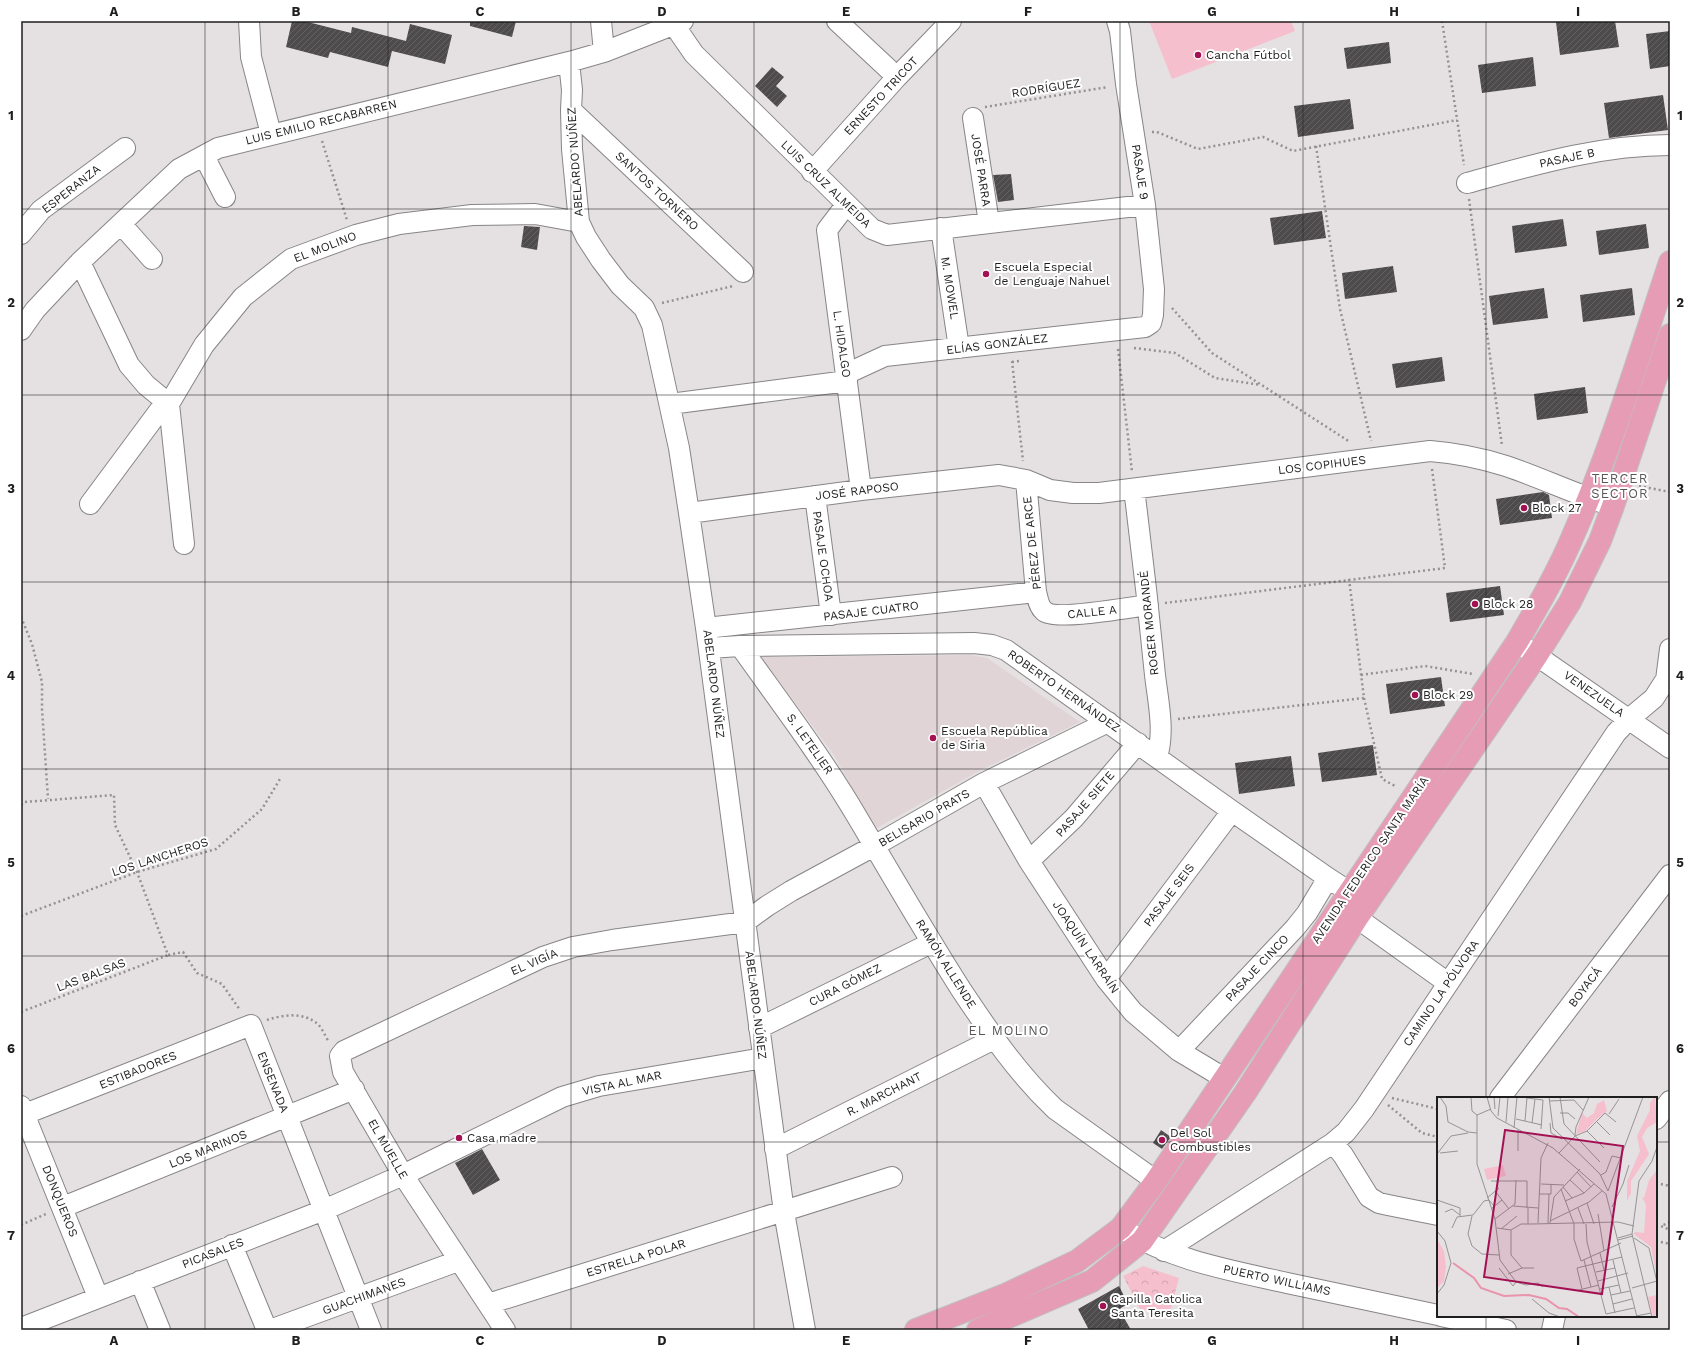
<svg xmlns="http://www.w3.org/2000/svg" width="1691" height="1351" font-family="'Work Sans',sans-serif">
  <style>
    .built { fill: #e1d4d7 }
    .grass { fill: #f5bfcd }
    .park { fill: url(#park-crowns) }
    .building { fill: url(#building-hatch) }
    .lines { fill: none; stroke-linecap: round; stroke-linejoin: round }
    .minor-casing { stroke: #888585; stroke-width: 22 }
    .major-casing { stroke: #c0c0c0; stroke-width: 24 }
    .path { stroke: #939191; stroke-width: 2.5; stroke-dasharray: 2 3; stroke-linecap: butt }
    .minor { stroke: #fff; stroke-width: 20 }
    .major { stroke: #e79cb6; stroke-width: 22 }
    .grid { fill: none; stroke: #1f1e1e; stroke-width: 1; stroke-opacity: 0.55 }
    .poi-dot { fill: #a31153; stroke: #fff; stroke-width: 1.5 }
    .labels { text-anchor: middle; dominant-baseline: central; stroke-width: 4; stroke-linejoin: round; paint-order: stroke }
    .poi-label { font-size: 12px; fill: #1f1e1e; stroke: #fff; text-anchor: start }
    .street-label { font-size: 12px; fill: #1f1e1e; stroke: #fff }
    .neighbourhood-label { font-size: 13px; letter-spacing: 1px; fill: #5a5757; stroke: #fff }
    .inset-river { fill: none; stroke: #e994ac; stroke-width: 2 }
    .inset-road { fill: none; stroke: #969394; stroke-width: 1 }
    .view { fill: #a31153; fill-opacity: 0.15; stroke: #a31153; stroke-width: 2 }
    .inset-edge { fill: none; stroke: #1f1e1e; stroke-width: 2 }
    .neatline { fill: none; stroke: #1f1e1e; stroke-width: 1.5 }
    .grid-label { font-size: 13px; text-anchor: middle; font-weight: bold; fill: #1f1e1e }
  </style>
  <defs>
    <pattern id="park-crowns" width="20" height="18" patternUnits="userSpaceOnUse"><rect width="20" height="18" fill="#f5bfcd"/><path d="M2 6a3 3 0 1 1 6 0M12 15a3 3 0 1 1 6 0" fill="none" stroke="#d2a4b0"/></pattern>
    <pattern id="building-hatch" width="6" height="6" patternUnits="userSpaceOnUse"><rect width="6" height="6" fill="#4e4b4c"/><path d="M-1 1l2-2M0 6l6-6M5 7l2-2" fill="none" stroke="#646262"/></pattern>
  </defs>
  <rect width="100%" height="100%" fill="#e5e1e2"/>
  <path class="built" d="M 970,655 L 987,658 L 1080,722 L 981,770 L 875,829 L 834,755 L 761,657 Z"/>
  <path class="grass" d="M 1149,21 L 1291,21 L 1295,31 L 1172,79 Z"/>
  <path class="park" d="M 1143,1266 L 1179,1278 L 1169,1316 L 1140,1309 L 1123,1276 Z"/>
  <path class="building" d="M 292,21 L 304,21 L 351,33 L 352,27 L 406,41 L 410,24 L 452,35 L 445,64 L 392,51 L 388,67 L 330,52 L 328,58 L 286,47 Z
    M 470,21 L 516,21 L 512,37 L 470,26 Z
    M 1565,21 L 1615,21 L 1619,47 L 1560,55 L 1556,22 Z
    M 1670,31 L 1670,66 L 1650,69 L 1646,34 Z
    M 1389,42 L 1391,63 L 1347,69 L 1344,48 Z
    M 1533,57 L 1536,86 L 1482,93 L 1478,65 Z
    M 772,67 L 784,77 L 776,86 L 787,96 L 777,107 L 755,86 Z
    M 1663,95 L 1668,130 L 1609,138 L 1604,103 Z
    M 1350,99 L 1354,129 L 1298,137 L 1294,106 Z
    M 1011,174 L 1014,200 L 998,202 L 993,175 Z
    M 1322,211 L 1326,238 L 1274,245 L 1270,218 Z
    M 1563,219 L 1567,246 L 1515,253 L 1512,226 Z
    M 1646,224 L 1649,248 L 1599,255 L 1596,231 Z
    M 524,226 L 540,227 L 537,250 L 521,247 Z
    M 1393,266 L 1397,292 L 1345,299 L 1342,273 Z
    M 1544,288 L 1548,318 L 1493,325 L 1489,296 Z
    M 1632,288 L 1635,315 L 1583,322 L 1580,295 Z
    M 1442,357 L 1445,381 L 1396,388 L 1392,364 Z
    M 1585,387 L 1588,413 L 1537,420 L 1534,394 Z
    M 1543,492 L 1549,495 L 1552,518 L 1500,525 L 1496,499 Z
    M 1500,586 L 1504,615 L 1450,622 L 1446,593 Z
    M 1441,677 L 1445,706 L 1390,714 L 1386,684 Z
    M 1373,745 L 1377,775 L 1322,782 L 1318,753 Z
    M 1291,756 L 1295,786 L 1239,794 L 1235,763 Z
    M 1161,1130 L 1171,1137 L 1162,1149 L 1153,1143 Z
    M 482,1149 L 500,1180 L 473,1195 L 455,1163 Z
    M 1119,1286 L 1128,1304 L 1119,1309 L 1131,1330 L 1089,1330 L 1078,1309 Z"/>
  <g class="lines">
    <g class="minor-casing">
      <path id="minor" d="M 249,21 L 251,57 L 271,134
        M 601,21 L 604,52
        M 837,21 L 897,77
        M 674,25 L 694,54 L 872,229 L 887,235 L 1145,205
        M 569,62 L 572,90 L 571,110 L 572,149 L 579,222 L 586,237 L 601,260 L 620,285 L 644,308 L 652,325 L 679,448 L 689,513 L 706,628 L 784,1212 L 805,1330
        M 571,110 L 743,272
        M 973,118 L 989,223
        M 204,156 L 225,197
        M 812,172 L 897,77 L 951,21
        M 1467,183 C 1533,165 1600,145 1670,145
        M 846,205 L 827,230 L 861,490
        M 121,224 L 152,259
        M 941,228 L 959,348
        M 21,234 L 41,210 L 125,148
        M 80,262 L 129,365 L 146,385 L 169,404 L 184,544
        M 21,330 L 35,310 L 80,262 L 179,169 L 218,148 L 569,62 L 604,52 L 683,21
        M 846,374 L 885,356 L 1145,327 L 1151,323 L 1153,315 L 1154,289 L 1145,205 L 1126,84 L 1120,31 L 1117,21
        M 670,404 L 847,381
        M 1026,480 L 1036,592 C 1038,598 1038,606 1044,611 C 1055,621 1131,607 1148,605
        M 1134,489 C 1142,551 1149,613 1155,675 C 1158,701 1165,731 1157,757
        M 815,496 L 831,615
        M 90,504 L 159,411 L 169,404 L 204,345 L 243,297 L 291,259 L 356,235 L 399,224 L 472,215 L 535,214 L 579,222
        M 689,513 L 861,490 L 999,475 L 1026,480 L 1050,490 L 1073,493 L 1099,493 L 1430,451 C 1455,453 1481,458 1506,466 C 1542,478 1576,495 1613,506
        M 706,628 L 1036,592
        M 1517,642 L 1670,748
        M 740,646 C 779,701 821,756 856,815 C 891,874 925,933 962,991 C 990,1033 1018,1074 1055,1109 L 1156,1181
        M 709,648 L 740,646 L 974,643 L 992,645 L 1006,650 L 1232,811 L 1328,878 L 1362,900
        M 1666,680 L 1670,649
        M 984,783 L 1029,861 L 1106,979 L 1133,1012 L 1179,1051 L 1224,1078
        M 1029,861 L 1074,818 L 1138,743
        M 1357,918 L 1448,983
        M 1106,979 L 1232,811
        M 759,1028 L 931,943
        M 1179,1051 L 1295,928 L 1307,913 L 1328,878
        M 1500,1098 L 1670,875
        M 21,1106 L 98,1297
        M 25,1114 L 251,1025 L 371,1330
        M 1656,1119 L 1670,1101
        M 1333,1143 L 1343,1155 L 1369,1197 L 1379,1203 L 1388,1205 L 1438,1215
        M 775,1149 L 994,1039
        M 63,1207 L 354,1089
        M 1121,1228 C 1173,1261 1229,1270 1287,1283 C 1337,1294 1388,1304 1438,1315
        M 232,1245 L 267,1330
        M 1164,1251 L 1333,1143 L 1346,1132 L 1364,1109 L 1616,733 L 1629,719 L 1654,698 L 1670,673
        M 140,1281 L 160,1330
        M 488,1304 L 892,1177
        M 1441,1316 L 1506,1330
        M 21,1328 L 324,1210 L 403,1175 L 562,1097 L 599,1086 L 763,1058
        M 270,1330 L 458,1261
        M 505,1330 L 403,1175 L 343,1072 L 340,1056 L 344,1051 L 543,957 L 573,947 L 612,940 L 745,922 L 767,906 L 791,891 L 874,846 L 984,783 L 1108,722
        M 1552,1330 L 1555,1316"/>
    </g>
    <g class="major-casing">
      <path id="major" d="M 916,1330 L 1005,1295 L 1077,1261 L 1121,1228 L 1156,1181 L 1517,642 C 1538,606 1559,570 1575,531 C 1613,444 1640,352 1670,262
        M 978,1330 L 1092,1281 L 1142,1241 L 1245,1093 L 1357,918 L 1537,655 L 1570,602 L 1600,541 L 1613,506 L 1670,335"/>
    </g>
    <path class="path" d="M 1442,21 L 1464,165
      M 985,107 L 1108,87
      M 1152,132 L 1157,132 L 1198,149 L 1263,137 L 1293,151 L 1457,120
      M 322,141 L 347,220
      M 1316,146 L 1340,309 L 1371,441
      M 1469,199 L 1502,446
      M 662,303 L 733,286
      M 1172,308 L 1212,353 L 1350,442
      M 1134,348 L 1175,353 L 1215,378 L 1261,385
      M 1118,349 L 1132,472
      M 1012,361 L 1023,461
      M 1012,362 L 1019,361
      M 1639,486 L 1670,492
      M 1165,603 L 1445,568 L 1432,469
      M 21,617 L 32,644 L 42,682 L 42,709 L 48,799
      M 1361,675 L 1425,666 L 1473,674
      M 1364,698 L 1382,779 L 1397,787
      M 1178,719 L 1364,698 L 1349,579
      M 21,805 L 25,802 L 114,795 L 115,825 L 137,872 L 168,955 L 183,952 L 197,973 L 222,984 L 240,1010
      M 21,916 L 137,872 L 216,849 L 262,809 L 280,779
      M 21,1012 L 168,955
      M 267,1020 C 282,1015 301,1012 315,1022 C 321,1025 325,1036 329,1042
      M 1392,1098 L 1438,1109
      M 1388,1105 L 1422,1133 L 1438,1137
      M 1656,1183 L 1670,1186
      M 1670,1222 L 1661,1226 L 1670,1230
      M 21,1225 L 46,1214
      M 1656,1241 L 1670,1244"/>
    <use href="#minor" class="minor"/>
    <use href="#major" class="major"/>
  </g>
  <path class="grid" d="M 205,21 L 205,1330M 388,21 L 388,1330M 571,21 L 571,1330M 754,21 L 754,1330M 937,21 L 937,1330M 1120,21 L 1120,1330M 1303,21 L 1303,1330M 1486,21 L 1486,1098M 21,209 L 1670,209M 21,395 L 1670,395M 21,582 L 1670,582M 21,769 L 1670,769M 21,956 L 1670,956M 21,1142 L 1438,1142M 1656,1142 L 1670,1142M 1486,1316 L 1486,1330"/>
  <g class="poi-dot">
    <circle cx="1198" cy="55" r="4"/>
    <circle cx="986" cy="274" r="4"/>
    <circle cx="1524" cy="508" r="4"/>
    <circle cx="1475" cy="604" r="4"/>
    <circle cx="1415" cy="695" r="4"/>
    <circle cx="933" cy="738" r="4"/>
    <circle cx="459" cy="1138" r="4"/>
    <circle cx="1162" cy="1140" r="4"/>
    <circle cx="1103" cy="1306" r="4"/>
  </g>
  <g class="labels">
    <g class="poi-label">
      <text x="1206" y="55">Cancha Fútbol</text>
      <text x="994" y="267">Escuela Especial<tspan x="994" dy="14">de Lenguaje Nahuel</tspan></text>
      <text x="1532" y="508">Block 27</text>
      <text x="1483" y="604">Block 28</text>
      <text x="1423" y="695">Block 29</text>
      <text x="941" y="731">Escuela República<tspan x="941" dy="14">de Siria</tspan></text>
      <text x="1170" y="1133">Del Sol<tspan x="1170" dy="14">Combustibles</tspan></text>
      <text x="467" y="1138">Casa madre</text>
      <text x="1111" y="1299">Capilla Catolica<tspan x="1111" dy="14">Santa Teresita</tspan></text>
    </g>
    <g class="street-label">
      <text transform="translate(1046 88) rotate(-9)">RODRÍGUEZ</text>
      <text transform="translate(881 96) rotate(-47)">ERNESTO TRICOT</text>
      <text transform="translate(321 122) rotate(-14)">LUIS EMILIO RECABARREN</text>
      <text transform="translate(1567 158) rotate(-12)">PASAJE B</text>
      <text transform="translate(575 162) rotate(-94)">ABELARDO NÚÑEZ</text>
      <text transform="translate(981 170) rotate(81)">JOSÉ PARRA</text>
      <text transform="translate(1140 172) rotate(81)">PASAJE 9</text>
      <text transform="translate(826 184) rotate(44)">LUIS CRUZ ALMEIDA</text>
      <text transform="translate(71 189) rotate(-38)">ESPERANZA</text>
      <text transform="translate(657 191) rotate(43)">SANTOS TORNERO</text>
      <text transform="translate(325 247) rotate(-21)">EL MOLINO</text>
      <text transform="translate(950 288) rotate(81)">M. MOWEL</text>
      <text transform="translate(842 344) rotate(82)">L. HIDALGO</text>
      <text transform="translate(997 344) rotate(-7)">ELÍAS GONZÁLEZ</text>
      <text transform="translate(1322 465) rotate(-7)">LOS COPIHUES</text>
      <text transform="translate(857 491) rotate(-7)">JOSÉ RAPOSO</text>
      <text transform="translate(1032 543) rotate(-96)">PÉREZ DE ARCE</text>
      <text transform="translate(823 556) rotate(82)">PASAJE OCHOA</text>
      <text transform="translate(871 611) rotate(-7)">PASAJE CUATRO</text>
      <text transform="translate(1092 612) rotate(-6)">CALLE A</text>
      <text transform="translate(1149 623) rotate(-96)">ROGER MORANDÉ</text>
      <text transform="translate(714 684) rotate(83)">ABELARDO NÚÑEZ</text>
      <text transform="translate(1064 691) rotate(35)">ROBERTO HERNÁNDEZ</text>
      <text transform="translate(1594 694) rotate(35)">VENEZUELA</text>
      <text transform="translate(810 744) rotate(55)">S. LETELIER</text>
      <text transform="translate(1085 804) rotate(-49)">PASAJE SIETE</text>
      <text transform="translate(924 818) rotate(-30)">BELISARIO PRATS</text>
      <text transform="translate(160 857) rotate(-18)">LOS LANCHEROS</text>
      <text transform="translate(1370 860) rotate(-56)">AVENIDA FEDERICO SANTA MARÍA</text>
      <text transform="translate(1169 895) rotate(-53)">PASAJE SEIS</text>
      <text transform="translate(1086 947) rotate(56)">JOAQUÍN LARRAÍN</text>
      <text transform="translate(534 962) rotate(-23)">EL VIGÍA</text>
      <text transform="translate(946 964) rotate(58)">RAMÓN ALLENDE</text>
      <text transform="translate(1257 968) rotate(-47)">PASAJE CINCO</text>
      <text transform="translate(91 975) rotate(-21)">LAS BALSAS</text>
      <text transform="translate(845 985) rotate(-27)">CURA GÓMEZ</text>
      <text transform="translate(1585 987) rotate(-53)">BOYACÁ</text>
      <text transform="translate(1441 993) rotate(-56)">CAMINO LA PÓLVORA</text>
      <text transform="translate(756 1005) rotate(83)">ABELARDO NÚÑEZ</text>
      <text transform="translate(138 1070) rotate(-22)">ESTIBADORES</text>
      <text transform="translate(273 1082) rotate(68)">ENSENADA</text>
      <text transform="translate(622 1083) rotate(-12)">VISTA AL MAR</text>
      <text transform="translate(884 1094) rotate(-27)">R. MARCHANT</text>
      <text transform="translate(208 1149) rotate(-22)">LOS MARINOS</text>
      <text transform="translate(388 1149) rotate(60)">EL MUELLE</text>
      <text transform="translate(60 1201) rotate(68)">DONQUEROS</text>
      <text transform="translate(213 1253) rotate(-21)">PICASALES</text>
      <text transform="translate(636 1258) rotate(-17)">ESTRELLA POLAR</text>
      <text transform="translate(1277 1280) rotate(12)">PUERTO WILLIAMS</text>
      <text transform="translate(364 1296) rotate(-20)">GUACHIMANES</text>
    </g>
    <g class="neighbourhood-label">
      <text x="1620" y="478">TERCER<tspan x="1620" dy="15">SECTOR</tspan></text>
      <text x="1009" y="1030">EL MOLINO</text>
    </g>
  </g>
  <g transform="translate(1437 1097)">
    <rect width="220" height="220" fill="#e5e1e2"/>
    <path d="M 218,0 L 220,25 L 210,31 L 205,40 L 212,57 L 194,84 L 194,96 L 190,104 L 190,84 L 203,54 L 200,39 L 213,13 L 213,6 ZM 167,3 L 170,14 L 160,22 L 150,21 L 157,16 L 160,7 ZM 66,68 L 69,79 L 50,83 L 47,72 ZM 220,73 L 220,181 L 214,150 L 197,137 L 198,135 L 207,136 L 209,108 L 205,100 L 207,101 L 212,83 ZM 220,198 L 220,218 L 216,219 L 211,200 Z" fill="#f5bfcd"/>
    <path d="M 145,16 L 150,21 L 160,22 L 148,34 L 139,37 ZM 0,142 L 7,154 L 9,170 L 7,184 L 0,191 Z" fill="#f5bfcd"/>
    <path class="inset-river" d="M 16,166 L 37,181 L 44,191 L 67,199 L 92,198 L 109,202 L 122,211 L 130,212 L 142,220"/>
    <path class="inset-road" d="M 3,0 L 9,9 L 11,25 L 31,35 L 40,36M 34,0 L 35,14 L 40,18M 50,0 L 54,14 L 60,21 L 116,51 L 169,97 L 200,220M 57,0 L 58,12M 112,0 L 116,31 L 163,77 L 171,94M 123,0 L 127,27 L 163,65M 90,1 L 106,3 L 104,32M 112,4 L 137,3 L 146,13M 54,12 L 40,18 L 40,67 L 58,122 L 63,163 L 79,185 L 89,188 L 101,186 L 106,190M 123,16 L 131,16 L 138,22M 172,17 L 182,2M 61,19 L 63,0M 79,22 L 105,28M 88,24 L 90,0M 159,24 L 173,38M 69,25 L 71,0M 95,26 L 98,2M 113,26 L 114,36 L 125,42M 77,31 L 80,0M 81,33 L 81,54M 150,34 L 167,51M 138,38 L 139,30 L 152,0M 3,56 L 21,54M 122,56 L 138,39 L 150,34 L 168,16 L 179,25M 0,57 L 14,39 L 31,36M 140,75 L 154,90M 164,78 L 169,75 L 175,59 L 184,61M 133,83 L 147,96M 54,84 L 90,84 L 90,111M 104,87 L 127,88M 126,90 L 135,101M 124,92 L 137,127 L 137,142 L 144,164 L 184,146M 58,94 L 72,112M 171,94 L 206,0M 102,97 L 114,97 L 114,87M 50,101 L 62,91M 0,103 L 23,111 L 23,119M 128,104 L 147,96 L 157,87M 150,106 L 157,127M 76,109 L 101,111M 175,110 L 186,87 L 192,68M 141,111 L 147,127M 54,112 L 65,103M 8,115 L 15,112 L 23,118M 161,117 L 167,154M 35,119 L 31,137 L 35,149 L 45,157 L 62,158M 58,122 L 78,107 L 79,83M 113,124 L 152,105 L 165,94M 101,126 L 104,61 L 111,46M 111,126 L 112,97M 113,126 L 117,100 L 143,72M 91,127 L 91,111M 149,127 L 150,145 L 169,217 L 197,211M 15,131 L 20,120 L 36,118 L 47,104 L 52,103 L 57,109M 60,131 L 74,133 L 84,127 L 95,127 L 181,125 L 197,129M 64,132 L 80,119M 74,133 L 74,158 L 85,171M 0,134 L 8,144 L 14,166 L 7,188 L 0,197M 181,141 L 195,137M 197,141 L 212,151 L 220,185M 181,143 L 196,139M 163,156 L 167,173M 147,163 L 154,190M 176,163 L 184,196M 62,171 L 76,189 L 79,185M 159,175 L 178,171M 71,177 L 85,171 L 97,171M 161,184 L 191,176M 172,190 L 178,216M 195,191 L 220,184M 145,192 L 140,171 L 185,160M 163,192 L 182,188M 142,193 L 162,188M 174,198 L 193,194M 95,202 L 112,216 L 123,220M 176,207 L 195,202M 199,219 L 214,216M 215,220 L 195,137 L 202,84 L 215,64 L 220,50"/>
    <path class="view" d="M 68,33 L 186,49 L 165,197 L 47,180 Z"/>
    <rect width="220" height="220" class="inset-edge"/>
  </g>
  <rect width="1691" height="1351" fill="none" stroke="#ffffff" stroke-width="44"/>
  <rect x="22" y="22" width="1647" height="1307" class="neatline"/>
  <g class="grid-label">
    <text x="114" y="16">A</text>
    <text x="296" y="16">B</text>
    <text x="480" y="16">C</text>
    <text x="662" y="16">D</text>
    <text x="846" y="16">E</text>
    <text x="1028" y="16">F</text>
    <text x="1212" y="16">G</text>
    <text x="1394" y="16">H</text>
    <text x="1578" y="16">I</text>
    <text x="11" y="120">1</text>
    <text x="1680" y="120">1</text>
    <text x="11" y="307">2</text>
    <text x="1680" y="307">2</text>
    <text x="11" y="493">3</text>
    <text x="1680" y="493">3</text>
    <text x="11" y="680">4</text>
    <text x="1680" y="680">4</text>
    <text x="11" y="867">5</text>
    <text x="1680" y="867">5</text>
    <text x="11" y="1053">6</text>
    <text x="1680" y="1053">6</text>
    <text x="11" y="1240">7</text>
    <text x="1680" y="1240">7</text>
    <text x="114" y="1345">A</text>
    <text x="296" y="1345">B</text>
    <text x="480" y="1345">C</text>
    <text x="662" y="1345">D</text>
    <text x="846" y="1345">E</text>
    <text x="1028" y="1345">F</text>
    <text x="1212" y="1345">G</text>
    <text x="1394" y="1345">H</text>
    <text x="1578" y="1345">I</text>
  </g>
</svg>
